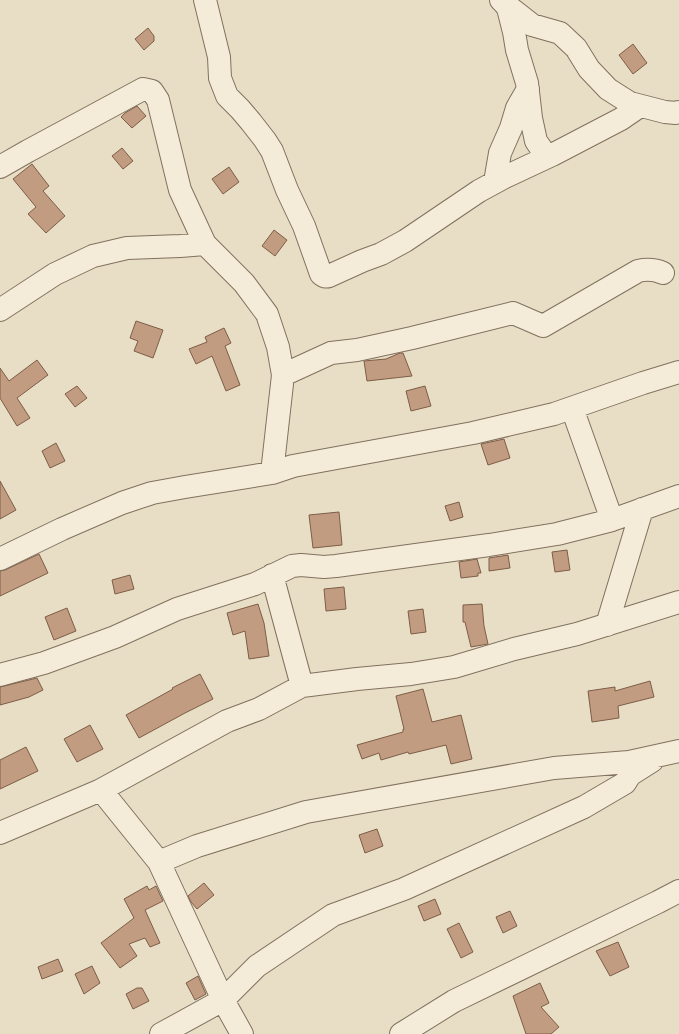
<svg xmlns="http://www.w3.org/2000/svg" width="679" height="1034" font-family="'Times New Roman',serif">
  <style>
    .building { fill: #c29c80; stroke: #7d5d47 }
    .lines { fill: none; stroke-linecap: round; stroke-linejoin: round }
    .minor-casing { stroke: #81715e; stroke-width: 24 }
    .minor { stroke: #f4ecd8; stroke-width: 22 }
  </style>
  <rect width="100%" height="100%" fill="#e8dec6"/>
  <path class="building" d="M 148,28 L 154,36 L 154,41 L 144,50 L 135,39 Z
    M 633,44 L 647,63 L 633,74 L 619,55 Z
    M 137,106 L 146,116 L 132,128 L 121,117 L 125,113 Z
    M 122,148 L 133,161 L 123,169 L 112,156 Z
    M 32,164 L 49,186 L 43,191 L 65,216 L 46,233 L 28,214 L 36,207 L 13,179 Z
    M 229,167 L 239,182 L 223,194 L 212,179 Z
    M 274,230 L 287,240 L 275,256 L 262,246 Z
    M 136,321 L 163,330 L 153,358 L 134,351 L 138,341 L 130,338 Z
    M 224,328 L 231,343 L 225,346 L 240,385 L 226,391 L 212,356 L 196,364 L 189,349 L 207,342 L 205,337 Z
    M 400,353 L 403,353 L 412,376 L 367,381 L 364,361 L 386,359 Z
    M 37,360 L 48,375 L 17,398 L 30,418 L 17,426 L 0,398 L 0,368 L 9,381 Z
    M 77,386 L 87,398 L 75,407 L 65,394 Z
    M 425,386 L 431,406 L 411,411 L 406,391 Z
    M 504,439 L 510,458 L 488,465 L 481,444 Z
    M 56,443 L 65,461 L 50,468 L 42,451 Z
    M 0,481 L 16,510 L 0,519 Z
    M 459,502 L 463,517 L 450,521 L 445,506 Z
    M 339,512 L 342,545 L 313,548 L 309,515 Z
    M 567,550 L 570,570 L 555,572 L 552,552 Z
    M 39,554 L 48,573 L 0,596 L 0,571 L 5,570 Z
    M 508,555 L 510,568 L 489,571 L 489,558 Z
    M 477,559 L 481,573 L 478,573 L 478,576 L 461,578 L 459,562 Z
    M 130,575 L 134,589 L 115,594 L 112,580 Z
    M 344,587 L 346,609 L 326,611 L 324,589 Z
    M 258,604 L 264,623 L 269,656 L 249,659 L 245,631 L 233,635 L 227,613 Z
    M 482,604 L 484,626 L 488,644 L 471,647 L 465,622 L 463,622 L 463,605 Z
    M 67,608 L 76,631 L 54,640 L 45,617 Z
    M 423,609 L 426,632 L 411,634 L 408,611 Z
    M 200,674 L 213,699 L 185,713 L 139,738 L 126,715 L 173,689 L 172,688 Z
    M 37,678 L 43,690 L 29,697 L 0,705 L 0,687 Z
    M 650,681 L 654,697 L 618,706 L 619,718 L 592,722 L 588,691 L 615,687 L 615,691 Z
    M 423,689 L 432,722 L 461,715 L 472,759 L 451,764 L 446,745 L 409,754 L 408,752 L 381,760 L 379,753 L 362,759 L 357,745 L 403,732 L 403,729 L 404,729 L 396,696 Z
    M 90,725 L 103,749 L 77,762 L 64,739 Z
    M 26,747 L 38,771 L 0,789 L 0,760 Z
    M 377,829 L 383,846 L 365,853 L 359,835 Z
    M 204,883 L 214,895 L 197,909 L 191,902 L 188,896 Z
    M 147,886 L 149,890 L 156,886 L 163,901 L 145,910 L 160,943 L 150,947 L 145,938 L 129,944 L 137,956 L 120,968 L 101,943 L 134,918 L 124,899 Z
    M 435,899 L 441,914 L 424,921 L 418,906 Z
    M 510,911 L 517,926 L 503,933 L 496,917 Z
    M 459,923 L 473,952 L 461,958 L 447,929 Z
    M 618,942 L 629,967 L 610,976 L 596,951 Z
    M 58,959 L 63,971 L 42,979 L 38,967 Z
    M 92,966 L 100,983 L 84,994 L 75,974 Z
    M 198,976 L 206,994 L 195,1000 L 186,983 Z
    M 540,983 L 549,1003 L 541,1007 L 559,1027 L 551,1034 L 526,1034 L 513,996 Z
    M 137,988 L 142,988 L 149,1001 L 133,1009 L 126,994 Z"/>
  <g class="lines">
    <g class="minor-casing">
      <path id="minor" d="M 205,0 L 219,57 L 220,78 L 227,96 L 240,109 L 251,122 L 265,140 L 272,151 L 287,190 L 304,226 L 321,274 C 324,277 326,277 329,276 L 362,261 L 381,254 L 405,241 L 479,191 L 503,178 L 552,155 L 621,119 L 640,106
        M 501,0 L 504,3 L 532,25 L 560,33 L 576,48 L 589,69 L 608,89 L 630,103 L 665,112 L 676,113 L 679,112
        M 504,3 L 508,8 L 514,32 L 517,50 L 527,83 L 531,118 L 536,141 L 547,157
        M 0,167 L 28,151 L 143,89 L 152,91 L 158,100 L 180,190 L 205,244
        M 495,182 L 500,153 L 511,128 L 517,108 L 528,89
        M 0,310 L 55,274 L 93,256 L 127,248 L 180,246 L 205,244 L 244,283 L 267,314 L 278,347 L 283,375 L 272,473
        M 283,375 L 331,353 L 357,350 L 412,338 L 513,313 L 543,326 L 638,271 C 647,269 654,269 663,273
        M 572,408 L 612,520
        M 0,559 L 62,529 L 122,503 L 152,493 L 185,487 L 272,473 L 293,466 L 473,433 L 554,414 L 643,383 L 679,372
        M 272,575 L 302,686
        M 607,625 L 642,509
        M 0,675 L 44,663 L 115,637 L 177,609 L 255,584 L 292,566 L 301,565 L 324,567 L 336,566 L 489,545 L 557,534 L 612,520 L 679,496
        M 101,790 L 227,721 L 259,709 L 302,686 L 357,679 L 411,674 L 454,667 L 514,649 L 577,634 L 679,602
        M 0,833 L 101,790 L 159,862 L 197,846 L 306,812 L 554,768 L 629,762 L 679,751
        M 159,862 L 223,1000 L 242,1034
        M 161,1034 L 223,1000 L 257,966 L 333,915 L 404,889 L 584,807 L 625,783 L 630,775 L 652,761
        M 401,1034 L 454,1001 L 658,902 L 679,891"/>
    </g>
    <use href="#minor" class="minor"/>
  </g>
</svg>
